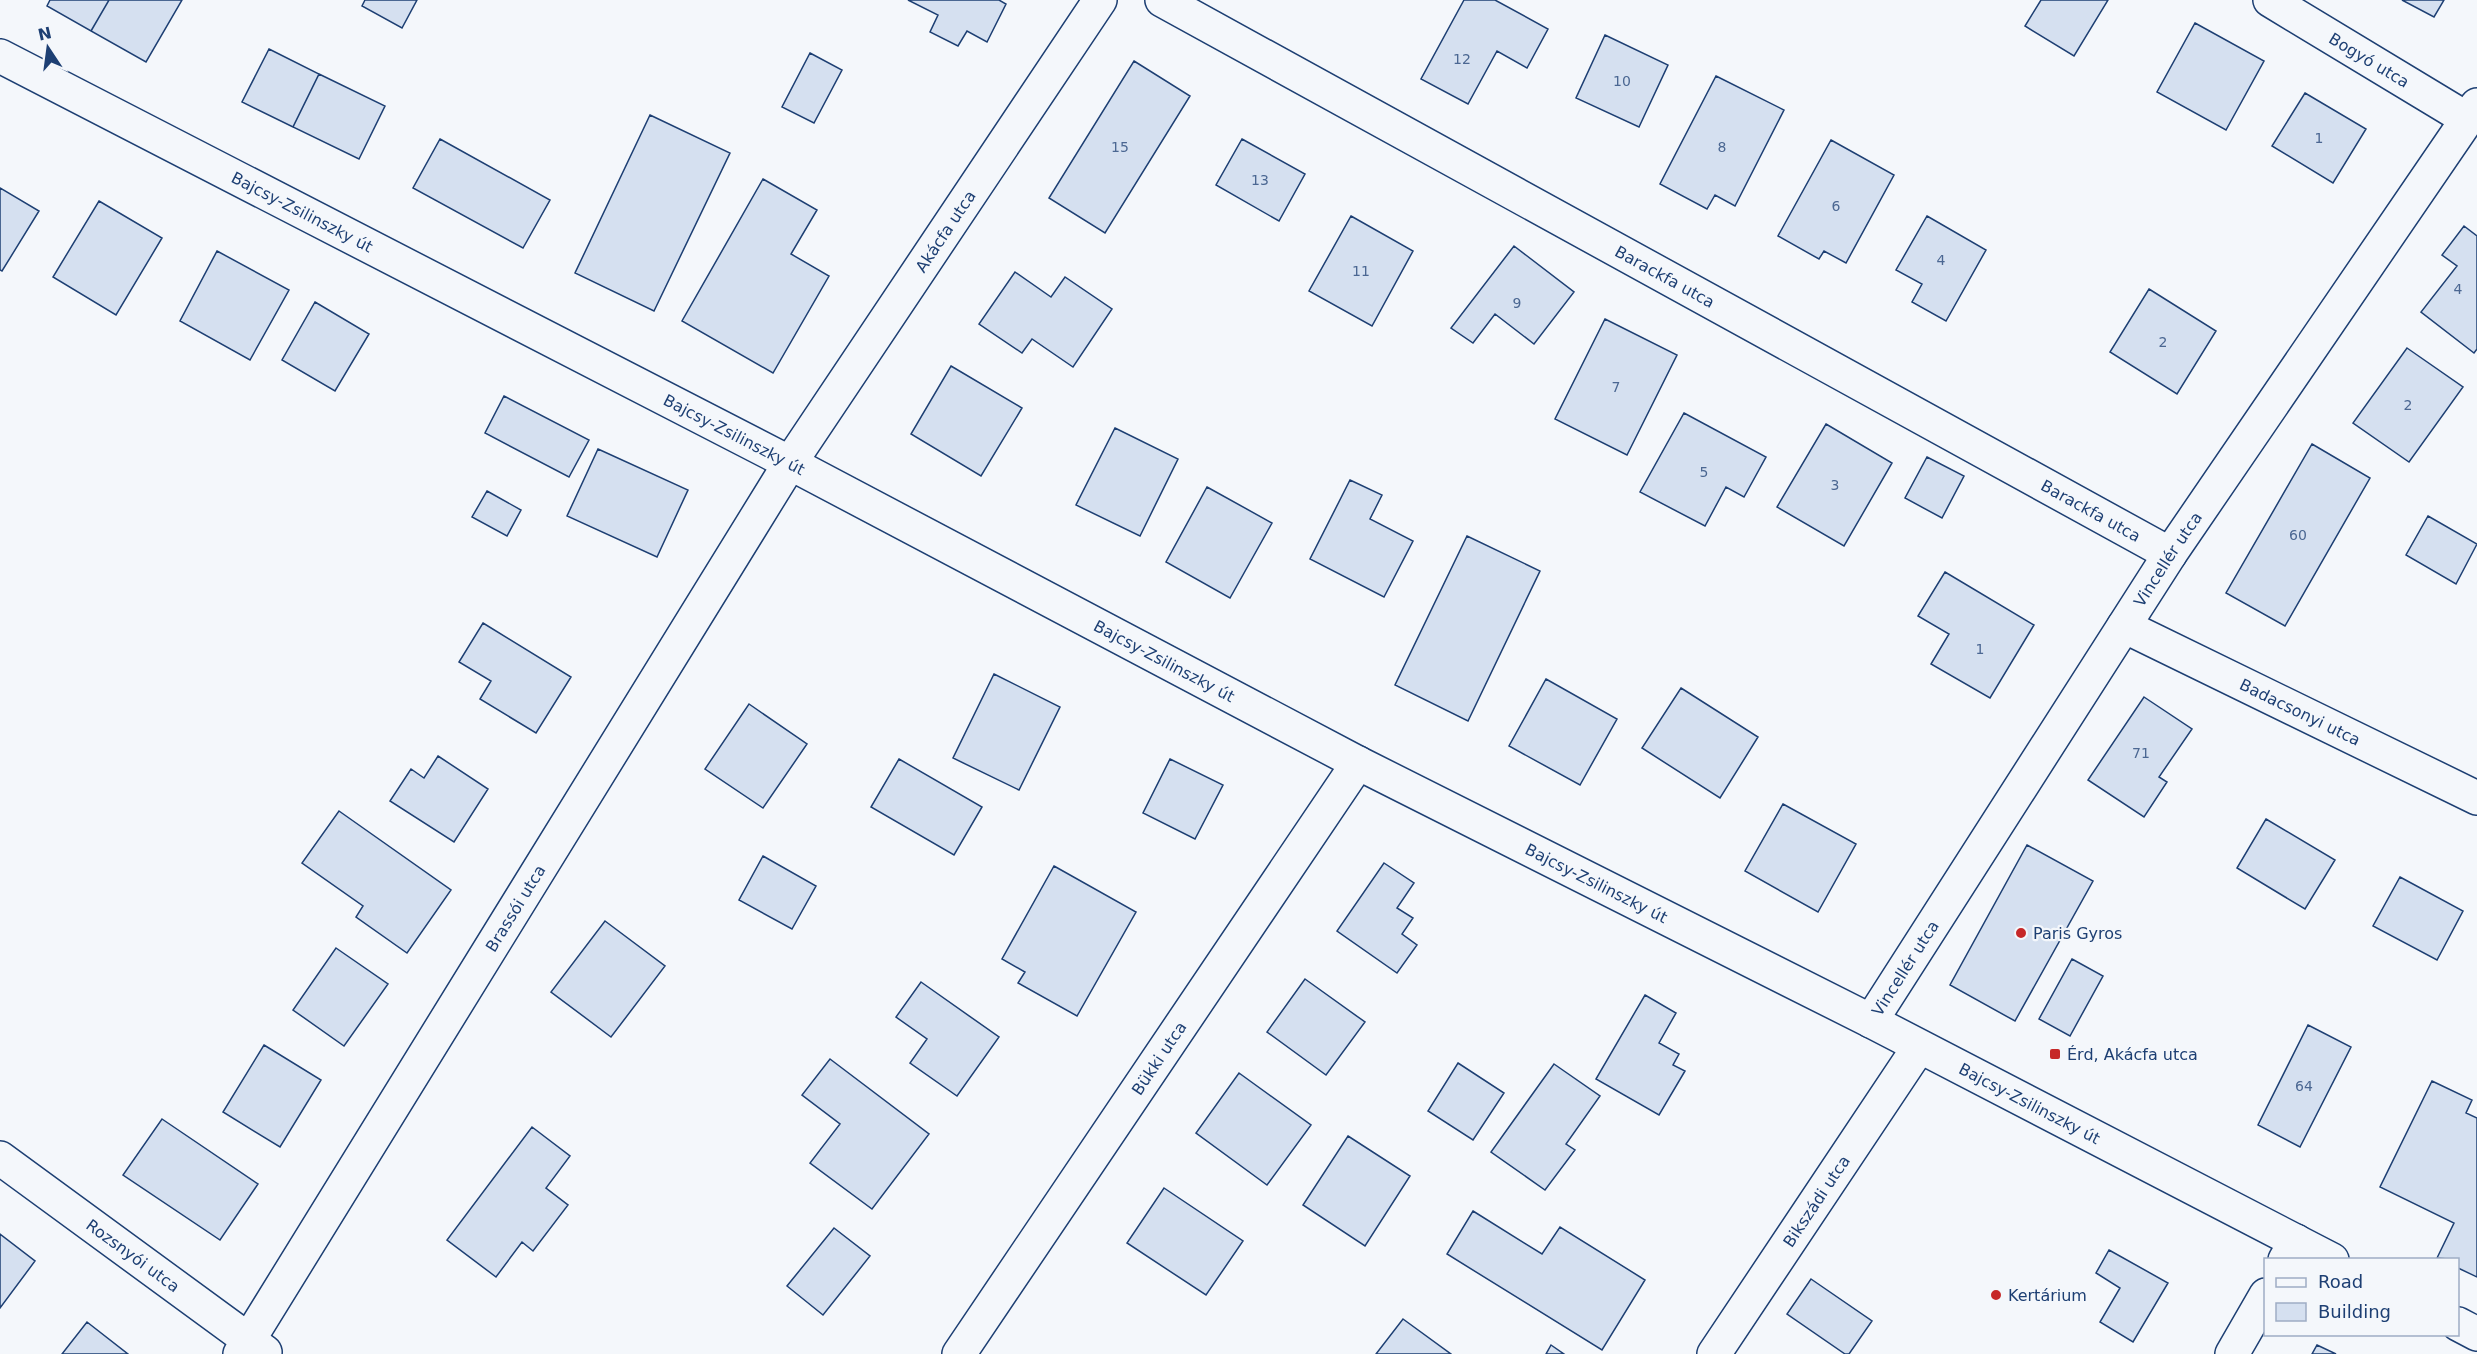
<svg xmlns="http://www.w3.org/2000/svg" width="2477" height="1354" font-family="'DejaVu Sans',sans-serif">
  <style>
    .building { fill: #d5e0f0; stroke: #1d3f73; stroke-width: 1.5 }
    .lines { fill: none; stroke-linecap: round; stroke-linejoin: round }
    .street-casing { stroke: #1d3f73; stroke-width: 36 }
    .secondary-casing { stroke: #1d3f73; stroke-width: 36 }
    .street { stroke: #f4f7fb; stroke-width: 33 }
    .secondary { stroke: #f4f7fb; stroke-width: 33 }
    .poi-dot { fill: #c62828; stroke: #f4f7fb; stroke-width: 2 }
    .labels { text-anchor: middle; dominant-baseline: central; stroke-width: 4.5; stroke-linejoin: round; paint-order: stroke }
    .number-label { font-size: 14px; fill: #4b6792 }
    .street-label { font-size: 16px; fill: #1d3f73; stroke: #f4f7fb }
    .poi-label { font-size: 16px; fill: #1d3f73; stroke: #f4f7fb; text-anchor: start }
  </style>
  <rect width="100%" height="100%" fill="#f4f7fb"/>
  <path class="building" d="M 50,0 L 109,0 L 91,31 L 47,6 Z
    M 109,0 L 182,0 L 146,62 L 91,31 Z
    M 365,0 L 417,0 L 402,28 L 362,6 Z
    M 908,0 L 999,0 L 1006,4 L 987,42 L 967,31 L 958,46 L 930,32 L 938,15 Z
    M 1464,0 L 1495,0 L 1548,29 L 1527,68 L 1497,51 L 1468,104 L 1421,79 Z
    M 2041,0 L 2108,0 L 2074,56 L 2025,26 Z
    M 2402,0 L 2444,0 L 2434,17 Z
    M 2195,23 L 2264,61 L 2226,130 L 2157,92 Z
    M 1605,35 L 1668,65 L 1639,127 L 1576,98 Z
    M 269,49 L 319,74 L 293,127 L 242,102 Z
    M 810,53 L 842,70 L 814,123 L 782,107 Z
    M 1134,61 L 1190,96 L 1105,233 L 1049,198 Z
    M 319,74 L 385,106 L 359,159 L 293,127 Z
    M 1716,76 L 1784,110 L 1735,206 L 1715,195 L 1707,209 L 1660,184 Z
    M 2305,93 L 2366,129 L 2333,183 L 2272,146 Z
    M 650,115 L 730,153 L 654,311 L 575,273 Z
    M 440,139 L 550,200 L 523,248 L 413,188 Z
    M 1242,139 L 1305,174 L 1279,221 L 1216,185 Z
    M 1831,140 L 1894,175 L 1846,263 L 1824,251 L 1819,259 L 1778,236 Z
    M 763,179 L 817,210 L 791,254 L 829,276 L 773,373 L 682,321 Z
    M 0,188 L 39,211 L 2,271 L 0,270 Z
    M 99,201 L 162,238 L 116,315 L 53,277 Z
    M 1351,216 L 1413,251 L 1372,326 L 1309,291 Z
    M 1927,216 L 1986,250 L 1946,321 L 1912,302 L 1922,284 L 1896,270 Z
    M 2464,226 L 2477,236 L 2477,349 L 2474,353 L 2421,312 L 2457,266 L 2442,255 Z
    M 1514,246 L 1574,292 L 1534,344 L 1495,314 L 1473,343 L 1451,328 Z
    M 217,251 L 289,290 L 250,360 L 180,321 Z
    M 1015,272 L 1051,297 L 1065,277 L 1112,309 L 1073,367 L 1032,339 L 1022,353 L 979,324 Z
    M 2149,289 L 2216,331 L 2177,394 L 2110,352 Z
    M 315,302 L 369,334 L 335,391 L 282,360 Z
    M 1605,319 L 1677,355 L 1627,455 L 1555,419 Z
    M 2407,348 L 2463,387 L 2409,462 L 2353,423 Z
    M 951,366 L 1022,408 L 981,476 L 911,434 Z
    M 504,396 L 589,440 L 569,477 L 485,433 Z
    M 1684,413 L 1766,457 L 1744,497 L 1726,487 L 1705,526 L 1640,492 Z
    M 1826,424 L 1892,463 L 1844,546 L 1777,507 Z
    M 1115,428 L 1178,459 L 1140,536 L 1076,505 Z
    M 2312,444 L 2370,478 L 2285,626 L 2226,593 Z
    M 598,449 L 688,490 L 657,557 L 567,516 Z
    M 1927,457 L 1964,476 L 1942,518 L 1905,498 Z
    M 1350,480 L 1382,495 L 1370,519 L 1413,541 L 1384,597 L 1310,559 Z
    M 1207,487 L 1272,523 L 1230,598 L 1166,562 Z
    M 487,491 L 521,510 L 507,536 L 472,517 Z
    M 2428,516 L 2477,544 L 2456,584 L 2406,555 Z
    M 1467,536 L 1540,571 L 1468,721 L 1395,685 Z
    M 1945,572 L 2034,625 L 1990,698 L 1931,664 L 1949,634 L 1918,616 Z
    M 483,623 L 571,677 L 536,733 L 480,699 L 491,681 L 459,662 Z
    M 994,674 L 1060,707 L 1019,790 L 953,758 Z
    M 1546,679 L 1617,719 L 1580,785 L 1509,746 Z
    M 1681,688 L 1758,737 L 1720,798 L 1642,748 Z
    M 2144,697 L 2192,729 L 2159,777 L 2167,782 L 2144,817 L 2088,780 Z
    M 749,704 L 807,744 L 763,808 L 705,769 Z
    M 438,756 L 488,789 L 454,842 L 390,801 L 411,769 L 424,778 Z
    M 899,759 L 982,807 L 954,855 L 871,807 Z
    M 1170,759 L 1223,785 L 1195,839 L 1143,813 Z
    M 1783,804 L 1856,844 L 1818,912 L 1745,871 Z
    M 339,811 L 451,890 L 407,953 L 356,917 L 363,906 L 302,863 Z
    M 2266,819 L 2335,860 L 2305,909 L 2237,868 Z
    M 2027,845 L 2093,881 L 2015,1021 L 1950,985 Z
    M 763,856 L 816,886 L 792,929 L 739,900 Z
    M 1384,863 L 1414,883 L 1397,908 L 1413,918 L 1402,934 L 1417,945 L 1397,973 L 1337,931 Z
    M 1054,866 L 1136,912 L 1077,1016 L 1018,983 L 1025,972 L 1002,959 Z
    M 2400,877 L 2463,911 L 2437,960 L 2373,926 Z
    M 605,921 L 665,966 L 611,1037 L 551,992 Z
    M 336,948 L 388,984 L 344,1046 L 293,1010 Z
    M 2072,959 L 2103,976 L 2070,1036 L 2039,1019 Z
    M 1305,979 L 1365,1022 L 1326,1075 L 1267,1032 Z
    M 921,982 L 999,1037 L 957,1096 L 910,1063 L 927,1039 L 896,1017 Z
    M 1645,995 L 1676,1013 L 1659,1043 L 1679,1054 L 1673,1065 L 1685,1071 L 1659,1115 L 1596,1079 Z
    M 2308,1025 L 2351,1047 L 2300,1147 L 2258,1125 Z
    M 264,1045 L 321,1080 L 280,1147 L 223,1112 Z
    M 830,1059 L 929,1134 L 872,1209 L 810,1163 L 840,1124 L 802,1095 Z
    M 1458,1063 L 1504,1093 L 1473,1140 L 1428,1111 Z
    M 1554,1064 L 1600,1096 L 1566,1144 L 1575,1150 L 1545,1190 L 1491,1152 Z
    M 1239,1073 L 1311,1125 L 1267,1185 L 1196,1133 Z
    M 2432,1081 L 2472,1100 L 2466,1113 L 2477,1118 L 2477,1277 L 2458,1268 L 2458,1260 L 2437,1258 L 2454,1223 L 2380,1187 Z
    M 162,1119 L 258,1184 L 220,1240 L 123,1175 Z
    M 532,1127 L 570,1156 L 546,1188 L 568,1205 L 533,1251 L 522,1242 L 496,1277 L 447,1240 Z
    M 1348,1136 L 1410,1176 L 1365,1246 L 1303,1205 Z
    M 1164,1188 L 1243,1241 L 1206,1295 L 1127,1243 Z
    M 1473,1211 L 1542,1254 L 1560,1227 L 1645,1280 L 1602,1350 L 1447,1254 Z
    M 834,1228 L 870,1256 L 823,1315 L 787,1286 Z
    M 0,1234 L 35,1261 L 0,1308 Z
    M 2109,1250 L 2168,1283 L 2133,1342 L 2100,1322 L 2120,1288 L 2096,1273 Z
    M 1811,1279 L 1872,1321 L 1849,1354 L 1845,1354 L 1787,1314 Z
    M 1403,1319 L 1451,1354 L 1376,1354 Z
    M 87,1322 L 128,1354 L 62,1354 Z
    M 1551,1345 L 1564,1354 L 1546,1354 Z
    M 2317,1345 L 2336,1354 L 2312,1354 Z"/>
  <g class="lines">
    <g class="street-casing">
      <g id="street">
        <path id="s1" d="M 1162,0 L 2170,554"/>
        <path id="s2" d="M 2270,0 L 2467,119"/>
        <path id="s3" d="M 2124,626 L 2477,798"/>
        <path id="s4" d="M 1871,1021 L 2170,554 L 2477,105"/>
        <path id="s5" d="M 0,1158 L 265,1352"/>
        <path d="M 2285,1260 L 2296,1241"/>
        <path id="s6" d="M 240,1354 L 790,463 L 1100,0"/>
        <path id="s7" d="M 959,1354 L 1358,763"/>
        <path id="s8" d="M 1714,1354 L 1919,1047"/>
        <path d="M 2232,1354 L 2266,1295"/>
      </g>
    </g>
    <g class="secondary-casing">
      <g id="secondary">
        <path id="s9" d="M 0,56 L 790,463 L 1358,763 L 1871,1021 L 2332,1260"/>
        <path d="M 2458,1324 L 2477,1334"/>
      </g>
    </g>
    <use href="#street" class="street"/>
    <use href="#secondary" class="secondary"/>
  </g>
  <g class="poi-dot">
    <circle cx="2021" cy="933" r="6"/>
    <rect x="2049" y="1048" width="12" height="12" rx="3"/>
    <circle cx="1996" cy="1295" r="6"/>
  </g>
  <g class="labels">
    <g class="number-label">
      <text x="1462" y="59">12</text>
      <text x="1622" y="81">10</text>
      <text x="2319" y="138">1</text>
      <text x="1120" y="147">15</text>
      <text x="1722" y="147">8</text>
      <text x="1260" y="180">13</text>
      <text x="1836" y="206">6</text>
      <text x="1941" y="260">4</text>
      <text x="1361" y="271">11</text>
      <text x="2458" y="289">4</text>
      <text x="1517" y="303">9</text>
      <text x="2163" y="342">2</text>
      <text x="1616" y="387">7</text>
      <text x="2408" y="405">2</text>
      <text x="1704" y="472">5</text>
      <text x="1835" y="485">3</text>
      <text x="2298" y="535">60</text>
      <text x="1980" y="649">1</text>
      <text x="2141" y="753">71</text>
      <text x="2304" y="1086">64</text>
    </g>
    <g class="street-label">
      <text stroke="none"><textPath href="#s2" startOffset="116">Bogyó utca</textPath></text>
      <text stroke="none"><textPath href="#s9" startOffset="340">Bajcsy-Zsilinszky út</textPath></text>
      <text stroke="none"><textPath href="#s6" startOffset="1326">Akácfa utca</textPath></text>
      <text stroke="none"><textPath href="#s1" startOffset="574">Barackfa utca</textPath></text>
      <text stroke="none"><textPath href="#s9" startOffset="826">Bajcsy-Zsilinszky út</textPath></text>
      <text stroke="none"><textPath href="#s1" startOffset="1060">Barackfa utca</textPath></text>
      <text stroke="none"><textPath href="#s4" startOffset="549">Vincellér utca</textPath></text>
      <text stroke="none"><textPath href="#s9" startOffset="1312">Bajcsy-Zsilinszky út</textPath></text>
      <text stroke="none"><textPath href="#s3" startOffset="196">Badacsonyi utca</textPath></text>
      <text stroke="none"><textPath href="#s9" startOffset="1798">Bajcsy-Zsilinszky út</textPath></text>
      <text stroke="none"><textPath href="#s6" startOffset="524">Brassói utca</textPath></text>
      <text stroke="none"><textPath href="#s4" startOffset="63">Vincellér utca</textPath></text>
      <text stroke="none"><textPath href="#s7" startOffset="357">Bükki utca</textPath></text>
      <text stroke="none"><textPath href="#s9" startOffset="2284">Bajcsy-Zsilinszky út</textPath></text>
      <text stroke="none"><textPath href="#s8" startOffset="184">Bikszádi utca</textPath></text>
      <text stroke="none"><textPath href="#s5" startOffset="165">Rozsnyói utca</textPath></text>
    </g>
    <g class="poi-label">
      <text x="2033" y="933">Paris Gyros</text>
      <text x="2067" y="1054">Érd, Akácfa utca</text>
      <text x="2008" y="1295">Kertárium</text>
    </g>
  </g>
  <rect x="2264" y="1258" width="195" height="78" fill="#f4f7fb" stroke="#9eadc5" stroke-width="1.5"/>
  <rect x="2276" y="1278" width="30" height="9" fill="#f4f7fb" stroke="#9eadc5" stroke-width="1.5"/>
  <text x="2318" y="1288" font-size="18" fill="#1d3f73">Road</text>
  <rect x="2276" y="1303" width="30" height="18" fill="#d5e0f0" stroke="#9eadc5" stroke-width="1.5"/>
  <text x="2318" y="1318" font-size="18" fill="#1d3f73">Building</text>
  <g transform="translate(48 48) rotate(347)" stroke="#f4f7fb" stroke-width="4.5" paint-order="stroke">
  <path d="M0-4.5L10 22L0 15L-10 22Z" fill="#1d3f73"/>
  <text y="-9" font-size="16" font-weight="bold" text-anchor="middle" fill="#1d3f73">N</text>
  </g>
</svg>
